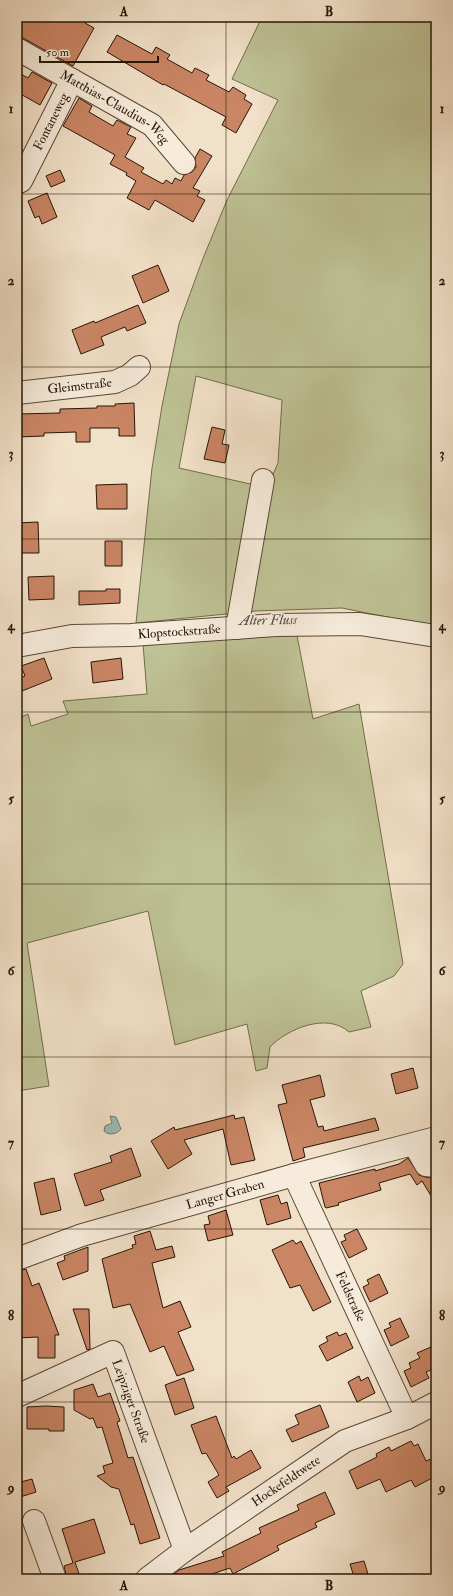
<svg xmlns="http://www.w3.org/2000/svg" width="453" height="1596" font-family="'IM FELL Double Pica',serif">
  <style>
    .green { fill: #bec294; stroke: #726c4c; fill-rule: evenodd }
    .water { fill: #9bbdb9; stroke: #6d7a71 }
    .building { fill: #ca8564; stroke: #271505 }
    .lines { fill: none; stroke-linecap: round; stroke-linejoin: round }
    .minor-casing { stroke: #5a4836; stroke-width: 24 }
    .minor { stroke: #f7ecdc; stroke-width: 22 }
    .grid { fill: none; stroke: #271505; stroke-width: 1; stroke-opacity: 0.55 }
    .labels { text-anchor: middle; dominant-baseline: central; stroke-width: 3; stroke-linejoin: round; paint-order: stroke }
    .street-label { font-size: 13px; fill: #271505; stroke: #f7ecdc }
    .water-label { font-size: 14px; font-style: italic; fill: #505044; stroke: #f7ecdc }
    .neatline { fill: none; stroke: #271505; stroke-width: 1.5 }
    .grid-label { font-size: 13px; text-anchor: middle; font-weight: bold; fill: #271505 }
  </style>
  <rect width="100%" height="100%" fill="#f2e1c9"/>
  <filter id="stains"><feTurbulence type="fractalNoise" baseFrequency=".005" numOctaves="4"/><feColorMatrix values="0 0 0 0 .2 0 0 0 0 .09 0 0 0 0 .02 0 0 0 .5 -.17"/></filter>
  <radialGradient id="worn" r=".72"><stop offset=".6" stop-color="#630" stop-opacity="0"/><stop offset="1" stop-color="#630" stop-opacity=".3"/></radialGradient>
  <path class="green" d="M 262,17 L 436,17 L 436,627 L 342,608 L 256,611 L 136,623 L 152,468 L 162,406 L 179,324 L 202,261 L 227,200 L 278,100 L 232,79 ZM 196,376 L 282,400 L 278,463 L 266,490 L 255,485 L 179,468 Z
    M 296,630 L 313,719 L 359,704 L 403,964 L 394,976 L 361,991 L 371,1027 L 349,1032 C 327,1012 287,1029 270,1047 L 267,1068 L 256,1071 L 247,1024 L 175,1045 L 148,911 L 27,943 L 49,1086 L 17,1091 L 17,719 L 28,714 L 31,726 L 68,714 L 63,701 L 147,694 L 143,644 Z"/>
  <path class="water" d="M 110,1116 L 116,1117 L 121,1129 C 117,1134 109,1136 104,1131 L 105,1126 L 112,1123 Z"/>
  <path class="building" d="M 17,17 L 89,17 L 85,23 L 94,28 L 73,66 L 23,38 L 17,37 Z
    M 117,35 L 152,54 L 156,47 L 170,55 L 167,59 L 192,73 L 195,68 L 209,75 L 206,80 L 229,92 L 233,87 L 246,95 L 244,99 L 252,104 L 236,133 L 222,125 L 226,117 L 164,84 L 163,85 L 107,52 Z
    M 17,72 L 28,78 L 32,72 L 52,83 L 40,105 L 17,92 Z
    M 79,98 L 92,106 L 89,112 L 113,126 L 117,120 L 131,127 L 127,134 L 136,138 L 125,157 L 144,168 L 141,172 L 163,184 L 166,180 L 172,184 L 175,178 L 181,181 L 184,175 L 192,172 L 196,167 L 195,158 L 200,149 L 212,156 L 193,188 L 200,191 L 197,196 L 205,200 L 193,222 L 155,200 L 149,210 L 127,198 L 136,181 L 126,175 L 127,173 L 110,164 L 115,155 L 63,126 Z
    M 60,170 L 65,181 L 51,187 L 46,176 Z
    M 47,193 L 57,217 L 42,224 L 39,216 L 35,218 L 28,201 Z
    M 158,265 L 169,291 L 143,303 L 132,276 Z
    M 138,305 L 146,323 L 127,331 L 125,327 L 101,337 L 104,345 L 81,354 L 72,330 L 94,321 L 95,323 Z
    M 134,403 L 135,436 L 119,436 L 119,428 L 90,428 L 90,442 L 76,442 L 76,432 L 44,433 L 44,436 L 17,437 L 17,414 L 60,413 L 60,409 L 97,408 L 97,406 L 115,406 L 115,404 Z
    M 212,427 L 225,430 L 222,444 L 229,445 L 225,463 L 204,459 Z
    M 127,484 L 127,509 L 97,509 L 96,485 Z
    M 38,522 L 39,553 L 17,553 L 17,523 Z
    M 105,541 L 122,541 L 122,566 L 105,566 Z
    M 54,576 L 54,599 L 29,600 L 28,577 Z
    M 106,589 L 120,589 L 120,603 L 79,605 L 79,591 L 106,591 Z
    M 44,658 L 52,679 L 17,693 L 17,679 L 25,676 L 21,666 Z
    M 121,658 L 123,679 L 93,683 L 91,662 Z
    M 413,1068 L 418,1088 L 396,1094 L 391,1074 Z
    M 320,1075 L 325,1096 L 310,1100 L 318,1127 L 323,1126 L 324,1131 L 375,1118 L 379,1130 L 303,1148 L 305,1157 L 293,1161 L 278,1105 L 287,1103 L 282,1085 Z
    M 234,1115 L 235,1119 L 244,1117 L 255,1160 L 231,1165 L 223,1129 L 184,1140 L 192,1154 L 168,1169 L 151,1141 L 174,1127 L 175,1130 Z
    M 131,1148 L 141,1176 L 100,1190 L 104,1200 L 85,1206 L 74,1174 L 112,1162 L 110,1156 Z
    M 408,1158 L 419,1175 L 425,1177 L 436,1178 L 436,1204 L 422,1181 L 417,1185 L 410,1174 L 379,1183 L 381,1190 L 338,1203 L 339,1205 L 326,1208 L 325,1207 L 319,1183 L 375,1169 L 375,1171 L 399,1164 Z
    M 54,1178 L 61,1210 L 41,1215 L 34,1183 Z
    M 278,1195 L 281,1204 L 287,1202 L 291,1218 L 267,1225 L 260,1200 Z
    M 226,1210 L 233,1235 L 208,1241 L 204,1225 L 210,1224 L 208,1216 Z
    M 357,1229 L 367,1249 L 349,1258 L 341,1242 L 346,1240 L 344,1235 Z
    M 150,1231 L 156,1250 L 172,1246 L 175,1257 L 152,1263 L 163,1308 L 180,1301 L 191,1327 L 178,1332 L 194,1370 L 177,1376 L 164,1346 L 150,1352 L 130,1304 L 113,1308 L 102,1259 L 133,1248 L 132,1245 L 136,1244 L 134,1236 Z
    M 293,1240 L 296,1244 L 301,1241 L 331,1302 L 313,1311 L 300,1285 L 290,1288 L 272,1250 Z
    M 88,1247 L 88,1271 L 63,1280 L 57,1263 L 65,1260 L 64,1256 Z
    M 26,1269 L 32,1286 L 39,1283 L 59,1335 L 55,1335 L 55,1358 L 38,1358 L 38,1337 L 17,1338 L 17,1271 Z
    M 379,1274 L 388,1293 L 370,1302 L 363,1287 L 369,1284 L 367,1280 Z
    M 73,1309 L 89,1309 L 90,1349 L 87,1350 Z
    M 400,1318 L 409,1337 L 391,1346 L 384,1330 L 391,1327 L 389,1323 Z
    M 337,1332 L 339,1336 L 346,1333 L 353,1348 L 327,1361 L 319,1346 L 328,1341 L 326,1337 Z
    M 431,1347 L 436,1356 L 436,1368 L 426,1372 L 429,1378 L 411,1387 L 404,1371 L 411,1368 L 409,1363 L 420,1358 L 417,1353 Z
    M 359,1376 L 361,1381 L 368,1377 L 375,1393 L 357,1402 L 348,1382 Z
    M 184,1378 L 194,1408 L 175,1415 L 165,1385 Z
    M 93,1384 L 98,1397 L 110,1393 L 120,1421 L 117,1422 L 128,1458 L 133,1457 L 160,1538 L 140,1544 L 134,1524 L 131,1525 L 119,1489 L 111,1487 L 97,1476 L 105,1473 L 103,1466 L 113,1463 L 102,1427 L 97,1428 L 93,1418 L 90,1419 L 74,1410 L 74,1390 Z
    M 320,1405 L 329,1427 L 292,1442 L 286,1430 L 299,1424 L 295,1415 Z
    M 46,1406 L 64,1407 L 64,1431 L 49,1431 L 49,1429 L 27,1429 L 27,1407 Z
    M 216,1416 L 232,1458 L 234,1456 L 236,1459 L 251,1450 L 261,1468 L 226,1487 L 229,1491 L 217,1498 L 208,1482 L 219,1475 L 206,1453 L 202,1454 L 191,1425 Z
    M 411,1441 L 414,1446 L 418,1444 L 426,1461 L 436,1457 L 436,1476 L 415,1487 L 411,1480 L 386,1492 L 380,1479 L 357,1489 L 349,1471 L 377,1457 L 376,1454 L 389,1447 L 391,1451 Z
    M 32,1479 L 36,1492 L 17,1498 L 17,1483 Z
    M 325,1492 L 335,1514 L 315,1523 L 317,1527 L 277,1546 L 279,1550 L 233,1574 L 230,1568 L 203,1577 L 204,1579 L 168,1579 L 179,1570 L 224,1556 L 222,1552 L 261,1533 L 259,1528 L 299,1510 L 297,1505 Z
    M 94,1519 L 105,1553 L 75,1562 L 80,1577 L 67,1579 L 64,1566 L 73,1563 L 62,1529 Z
    M 364,1561 L 368,1574 L 354,1577 L 350,1564 Z"/>
  <g class="lines">
    <g class="minor-casing">
      <g id="minor">
        <path id="s1" d="M 17,49 L 152,125 L 184,163"/>
        <path id="s2" d="M 17,183 L 21,181 L 72,80"/>
        <path id="s3" d="M 17,393 L 115,382 L 130,375 L 139,367"/>
        <path d="M 237,628 L 263,480"/>
        <path id="s4" d="M 17,646 L 72,636 L 131,635 L 276,625 L 360,624 L 436,636"/>
        <path d="M 414,1144 L 426,1165 L 436,1166"/>
        <path id="s5" d="M 294,1175 L 407,1418"/>
        <path id="s6" d="M 17,1259 L 82,1235 L 294,1175 L 436,1138"/>
        <path id="s7" d="M 17,1396 L 113,1352 L 185,1550"/>
        <path d="M 34,1521 L 55,1579"/>
        <path id="s8" d="M 147,1579 L 185,1550 L 345,1441 L 407,1418 L 436,1403"/>
      </g>
    </g>
    <use href="#minor" class="minor"/>
  </g>
  <path class="grid" d="M 226,17 L 226,1579M 17,194 L 436,194M 17,367 L 436,367M 17,539 L 436,539M 17,712 L 436,712M 17,884 L 436,884M 17,1057 L 436,1057M 17,1229 L 436,1229M 17,1402 L 436,1402"/>
  <g class="labels">
    <g class="street-label">
      <text stroke="none"><textPath href="#s1" startOffset="114">Matthias-Claudius-Weg</textPath></text>
      <text stroke="none"><textPath href="#s2" startOffset="71">Fontaneweg</textPath></text>
      <text stroke="none"><textPath href="#s3" startOffset="63">Gleimstraße</textPath></text>
      <text stroke="none"><textPath href="#s4" startOffset="163">Klopstockstraße</textPath></text>
      <text stroke="none"><textPath href="#s6" startOffset="218">Langer Graben</textPath></text>
      <text stroke="none"><textPath href="#s5" startOffset="134">Feldstraße</textPath></text>
      <text stroke="none"><textPath href="#s7" startOffset="158">Leipziger Straße</textPath></text>
      <text stroke="none"><textPath href="#s8" startOffset="170">Hockefeldtwete</textPath></text>
    </g>
    <g class="water-label">
      <text transform="translate(268 620) rotate(-1)">Alter Fluss</text>
    </g>
  </g>
  <rect width="453" height="1596" fill="none" stroke="#f2e1c9" stroke-width="44"/>
  <path d="M40 56v6h118v-6" fill="none" stroke="#271505" stroke-width="2"/>
  <text x="46" y="56" font-size="12" fill="#271505" stroke="#f7ecdc" stroke-width="3" paint-order="stroke">50 m</text>
  <rect x="22" y="22" width="409" height="1552" class="neatline"/>
  <g class="grid-label">
    <text x="124" y="16">A</text>
    <text x="329" y="16">B</text>
    <text x="11" y="113">1</text>
    <text x="442" y="113">1</text>
    <text x="11" y="285">2</text>
    <text x="442" y="285">2</text>
    <text x="11" y="458">3</text>
    <text x="442" y="458">3</text>
    <text x="11" y="630">4</text>
    <text x="442" y="630">4</text>
    <text x="11" y="803">5</text>
    <text x="442" y="803">5</text>
    <text x="11" y="975">6</text>
    <text x="442" y="975">6</text>
    <text x="11" y="1147">7</text>
    <text x="442" y="1147">7</text>
    <text x="11" y="1320">8</text>
    <text x="442" y="1320">8</text>
    <text x="11" y="1492">9</text>
    <text x="442" y="1492">9</text>
    <text x="124" y="1590">A</text>
    <text x="329" y="1590">B</text>
  </g>
  <rect width="100%" height="100%" filter="url(#stains)"/>
  <rect width="100%" height="100%" fill="url(#worn)"/>
</svg>
